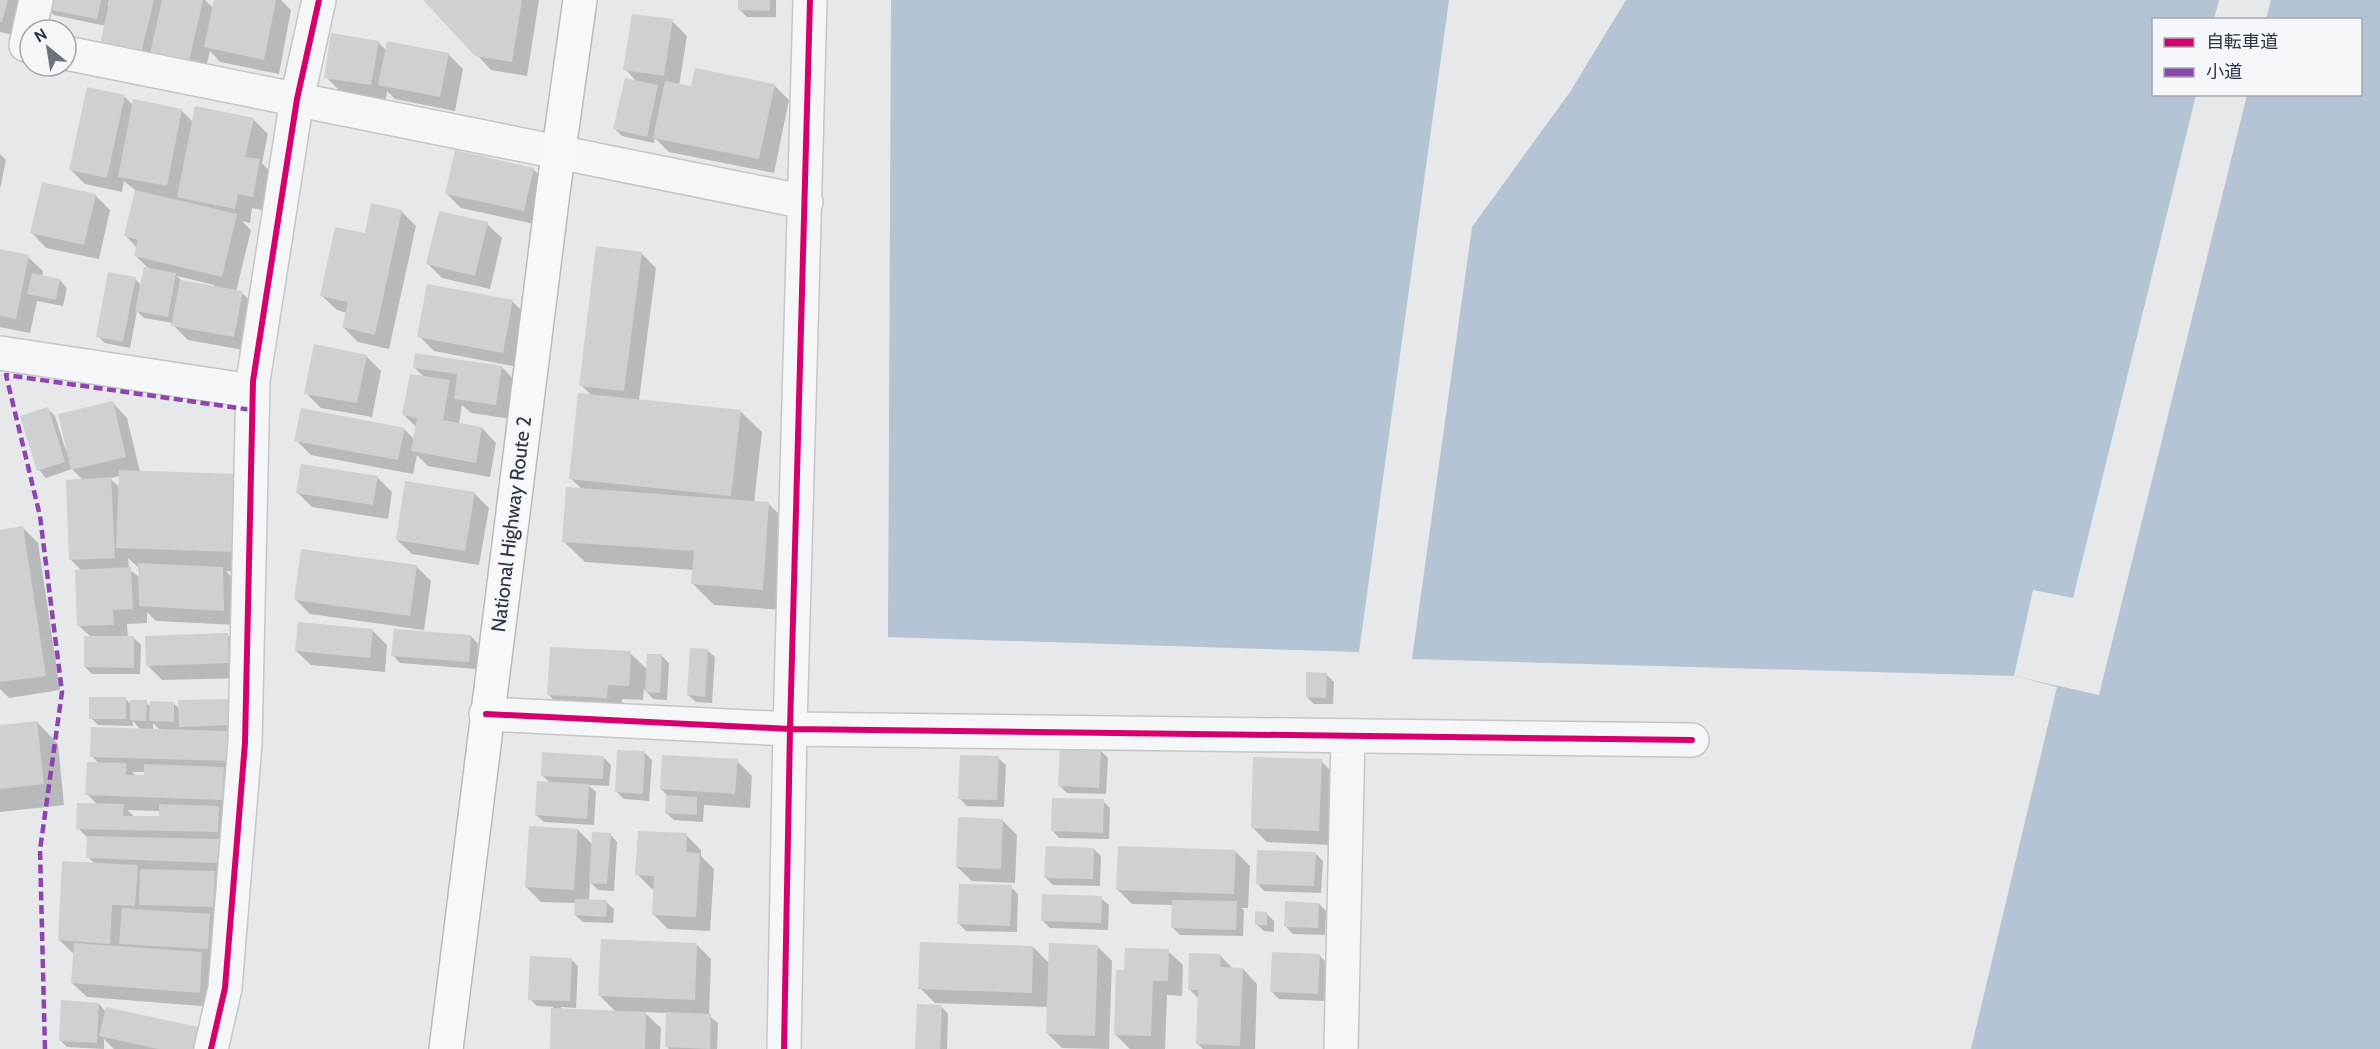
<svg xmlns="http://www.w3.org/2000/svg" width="2380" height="1049" font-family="Cabin,'Noto Sans JP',sans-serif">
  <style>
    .water { fill: #b4c4d5; fill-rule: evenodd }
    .pier { fill: #e6e8ea }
    .shadow { fill: #0003; fill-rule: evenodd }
    .building { fill: #ced0d3 }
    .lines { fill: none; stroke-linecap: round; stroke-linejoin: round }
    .street-casing { stroke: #c4c6c8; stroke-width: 36 }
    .highway-casing { stroke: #b8bbbf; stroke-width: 36 }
    .street { stroke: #f5f6f7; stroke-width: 33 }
    .highway { stroke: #f8f8f8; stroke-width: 33 }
    .quiet { stroke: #8e44ad; stroke-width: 4.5; stroke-dasharray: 9 4.5; stroke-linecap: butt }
    .cycleway-casing { stroke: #f4f6f9; stroke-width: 10 }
    .cycleway { stroke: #d6006c; stroke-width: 6 }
    .labels { text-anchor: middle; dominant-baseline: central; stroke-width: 4.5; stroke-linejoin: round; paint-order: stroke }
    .street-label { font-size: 20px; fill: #2b3445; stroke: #f4f6f9 }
  </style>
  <rect width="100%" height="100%" fill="#e6e8ea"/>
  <path class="water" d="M 891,0 L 1449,0 L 1359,652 L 888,637 Z
    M 1626,0 L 2380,0 L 2380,1049 L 1971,1049 L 2057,687 L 2014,676 L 1412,659 L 1472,227 L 1570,92 ZM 2154,20 L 2360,20 L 2360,94 L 2154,94 Z"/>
  <path class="pier" d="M 2219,0 L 2271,0 L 2266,19 L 2214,19 Z
    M 2196,95 L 2247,95 L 2099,695 L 2014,676 L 2033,590 L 2073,598 Z"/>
  <path class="shadow" d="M 0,0 L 26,0 L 17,36 L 0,32 Z
    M 49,0 L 109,0 L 108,6 L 110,7 L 112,0 L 205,0 L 213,8 L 215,0 L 281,0 L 291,10 L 279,74 L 220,62 L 210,51 L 203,80 L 166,72 L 106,26 L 54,15 L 47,8 Z
    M 426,0 L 539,0 L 527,76 L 491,70 Z
    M 740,0 L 776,0 L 776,17 L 747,17 L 740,10 Z
    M 672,21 L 687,36 L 679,86 L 692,88 L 774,85 L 789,100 L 774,173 L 669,152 L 655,138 L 654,143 L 622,136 L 615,129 L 637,82 L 625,69 Z
    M 378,42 L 386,50 L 448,54 L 463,69 L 455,111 L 395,99 L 387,91 L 386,99 L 341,92 L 326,77 Z
    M 125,97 L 133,105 L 181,110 L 193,122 L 253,119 L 268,134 L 262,163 L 274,176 L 267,211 L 252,208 L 250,223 L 242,221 L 251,230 L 236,292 L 242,293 L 257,307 L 249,351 L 188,340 L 173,325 L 173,323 L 144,318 L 137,311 L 130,348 L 105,343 L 98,336 L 135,279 L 141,285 L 150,270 L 135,255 L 137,248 L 126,236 L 136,191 L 124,181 L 122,192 L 85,184 L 70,169 ZM 177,276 L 214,285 L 214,288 L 183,282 Z
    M 0,154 L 6,160 L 0,189 Z
    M 533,169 L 548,184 L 539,225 L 461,208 L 446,193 Z
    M 95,195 L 110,210 L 99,259 L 46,248 L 32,233 Z
    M 401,211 L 416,226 L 389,349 L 358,342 L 343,327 L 347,313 L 337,310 L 322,296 L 366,234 Z
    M 487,224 L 502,238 L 490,289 L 442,278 L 427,263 Z
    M 0,251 L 28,257 L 43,271 L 42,276 L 60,280 L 67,288 L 63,306 L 37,301 L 30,333 L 0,327 Z
    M 641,253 L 656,268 L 639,400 L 740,411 L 762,432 L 754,503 L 769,504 L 790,525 L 783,610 L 714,605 L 692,583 L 694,570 L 585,562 L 563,541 L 582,489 L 570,478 L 591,395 L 581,385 Z
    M 512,301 L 527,316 L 518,367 L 434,351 L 419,336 Z
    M 366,356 L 381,371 L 372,417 L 321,408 L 306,393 Z
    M 414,367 L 502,367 L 516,382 L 511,419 L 471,413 L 462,405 L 459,424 L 482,428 L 496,443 L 490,477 L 428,466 L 417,455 L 413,474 L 311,455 L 296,440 L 404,429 L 415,440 L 417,428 L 404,415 L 424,377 Z
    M 113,403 L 127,418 L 140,472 L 236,475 L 255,572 L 226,571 L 238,584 L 238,625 L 156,621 L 147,612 L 147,623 L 127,624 L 128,638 L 134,638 L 141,645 L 140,674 L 92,674 L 85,667 L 91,637 L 79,626 L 82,571 L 71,560 L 84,481 L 72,469 L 46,478 L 39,470 L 48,409 L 55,416 L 66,451 ZM 120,476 L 120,488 L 110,478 ZM 128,558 L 140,569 L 140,578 L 129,569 Z
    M 377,477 L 392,492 L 388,519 L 312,507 L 297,492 Z
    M 474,493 L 489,508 L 479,565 L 412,554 L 397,540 Z
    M 23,528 L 38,543 L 60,690 L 9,698 L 0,689 L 0,531 Z
    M 416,566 L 431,581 L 424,630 L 310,614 L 295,599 Z
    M 372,630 L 387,645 L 385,672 L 311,665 L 296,651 Z
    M 228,635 L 242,650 L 243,678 L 162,680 L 147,665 Z
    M 471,636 L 478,644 L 476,669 L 400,663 L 393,655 Z
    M 707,650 L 715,657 L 712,703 L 696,702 L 688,695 Z
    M 630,653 L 648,670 L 662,656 L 669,663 L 667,700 L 653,699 L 644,689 L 643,700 L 622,699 L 621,712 L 563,709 L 548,694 Z
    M 1326,674 L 1334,682 L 1333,704 L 1314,704 L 1307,697 Z
    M 126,699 L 131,705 L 146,702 L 151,707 L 173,703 L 180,709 L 230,701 L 238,732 L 226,732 L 242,748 L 214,1007 L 87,997 L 72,983 L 75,955 L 59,940 L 95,864 L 88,857 L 89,839 L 78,828 L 98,805 L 87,794 L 99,764 L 92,756 L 141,730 L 133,721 L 133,726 L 98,725 L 91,718 ZM 153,723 L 161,731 L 153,730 ZM 132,772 L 146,772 L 145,777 L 137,777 ZM 127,810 L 160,811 L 160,818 L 135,817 Z
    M 37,722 L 58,744 L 64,805 L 0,812 L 0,726 Z
    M 1101,751 L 1108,758 L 1106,794 L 1067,793 L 1060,786 Z
    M 645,753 L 652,760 L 649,801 L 624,799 L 617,792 Z
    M 603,757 L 611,765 L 609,786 L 588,785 L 596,792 L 594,825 L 544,822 L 536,815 L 550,783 L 542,775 Z
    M 998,758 L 1006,765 L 1004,807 L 967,806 L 960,799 Z
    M 737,761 L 752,776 L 750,808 L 704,805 L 703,822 L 674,820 L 666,813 L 667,795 L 661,789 Z
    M 1321,761 L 1336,776 L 1333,845 L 1267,842 L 1252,827 Z
    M 1103,801 L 1110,808 L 1109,839 L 1059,838 L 1052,830 Z
    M 1002,820 L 1017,835 L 1015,883 L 972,881 L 957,867 Z
    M 578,830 L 593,845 L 610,834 L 617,842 L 614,891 L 598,890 L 590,882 L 589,901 L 606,902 L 614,909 L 613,923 L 583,922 L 575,915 L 576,903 L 541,902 L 526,887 Z
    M 686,835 L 701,850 L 701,856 L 714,869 L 710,931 L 668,929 L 653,914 L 655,889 L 652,889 L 637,874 Z
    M 1094,849 L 1101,856 L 1100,886 L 1053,885 L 1046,878 Z
    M 1235,851 L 1250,866 L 1248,908 L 1241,908 L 1244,910 L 1243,936 L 1180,935 L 1172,927 L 1173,905 L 1132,904 L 1117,889 Z
    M 1316,854 L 1323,861 L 1321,893 L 1264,891 L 1257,883 Z
    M 1011,887 L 1018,894 L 1017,932 L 966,931 L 959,924 Z
    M 1101,898 L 1109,905 L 1108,930 L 1050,928 L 1043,921 Z
    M 1319,904 L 1326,911 L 1325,935 L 1293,934 L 1286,927 Z
    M 1266,913 L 1274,921 L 1274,932 L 1264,931 L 1256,924 Z
    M 696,944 L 711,959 L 709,1016 L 718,1023 L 717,1049 L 669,1049 L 666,1046 L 668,1013 L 644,1012 L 661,1028 L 660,1049 L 551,1049 L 553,1007 L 537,1006 L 530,999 L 571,959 L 578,966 L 576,1008 L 561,1007 L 561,1010 L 616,1012 L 600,996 Z
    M 1097,946 L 1112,961 L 1109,1049 L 1062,1048 L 1047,1033 L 1048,1007 L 935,1003 L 920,988 L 1033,947 L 1050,964 Z
    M 1168,951 L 1183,965 L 1182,996 L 1167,995 L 1165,1049 L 1130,1049 L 1115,1034 L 1125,972 Z
    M 1220,955 L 1233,969 L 1243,969 L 1257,984 L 1255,1049 L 1203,1049 L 1198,1044 L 1199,999 L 1189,989 Z
    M 1319,955 L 1326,962 L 1325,1001 L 1279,999 L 1272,992 Z
    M 99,1004 L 106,1012 L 197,1028 L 212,1043 L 210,1049 L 114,1049 L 104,1039 L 104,1049 L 67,1047 L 60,1040 Z
    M 941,1006 L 948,1014 L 947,1049 L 917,1049 Z"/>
  <path class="building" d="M 0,0 L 8,0 L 2,22 L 0,22 Z
    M 47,0 L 101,0 L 97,19 L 45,9 Z
    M 110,0 L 154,0 L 141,53 L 100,44 Z
    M 162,0 L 203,0 L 188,66 L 149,58 Z
    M 214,0 L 276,0 L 264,60 L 204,47 Z
    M 423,0 L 522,0 L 512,62 L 475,56 Z
    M 738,0 L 770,0 L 770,11 L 738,10 Z
    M 632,14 L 673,19 L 664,76 L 623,70 Z
    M 331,33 L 379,41 L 371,85 L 324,78 Z
    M 387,41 L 449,53 L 440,97 L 378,85 Z
    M 695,68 L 775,84 L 759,159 L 653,138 L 665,81 L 691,86 Z
    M 625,78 L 658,85 L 647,137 L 613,129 Z
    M 87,87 L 125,95 L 107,178 L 69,170 Z
    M 133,99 L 182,109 L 167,186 L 118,177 Z
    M 195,106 L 254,118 L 245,157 L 260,159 L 253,197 L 238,194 L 235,209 L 177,197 Z
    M 455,150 L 534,168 L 524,211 L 445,194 Z
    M 42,182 L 96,194 L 84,245 L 30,233 Z
    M 135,190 L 237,214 L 222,277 L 134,256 L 138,240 L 124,236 Z
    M 371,203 L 402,210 L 375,335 L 342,327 L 348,302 L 320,296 L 335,227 L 365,233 Z
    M 439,211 L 488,222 L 475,276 L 426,264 Z
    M 596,246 L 642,252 L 624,391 L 579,386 Z
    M 0,249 L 29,255 L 16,319 L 0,316 Z
    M 144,267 L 176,273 L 168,317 L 135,311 Z
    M 108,272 L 136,277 L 123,342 L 96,337 Z
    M 32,273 L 60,279 L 56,300 L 27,294 Z
    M 180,280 L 243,291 L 234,337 L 171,326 Z
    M 427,284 L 513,300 L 503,353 L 417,337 Z
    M 314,344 L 367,355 L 357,403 L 304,394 Z
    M 415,353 L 502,366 L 496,405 L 454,399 L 457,374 L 413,368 Z
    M 410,374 L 450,380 L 443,420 L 482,427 L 476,463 L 411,451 L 417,418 L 402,415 Z
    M 578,393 L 741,410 L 731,496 L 569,479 Z
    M 113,401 L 126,457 L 71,470 L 58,414 Z
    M 48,407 L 65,462 L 37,471 L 20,416 Z
    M 301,408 L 405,428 L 398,460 L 294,441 Z
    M 301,464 L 378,476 L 373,505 L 296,493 Z
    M 119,470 L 237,474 L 234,552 L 116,548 Z
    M 111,477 L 115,558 L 69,560 L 66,480 Z
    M 405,481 L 475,492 L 465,551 L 396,540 Z
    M 566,487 L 769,502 L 763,590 L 691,584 L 694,551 L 562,542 Z
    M 23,526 L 46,676 L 0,682 L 0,530 Z
    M 301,549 L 417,565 L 410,616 L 294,600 Z
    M 138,563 L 223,567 L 224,611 L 139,606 Z
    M 131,567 L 133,609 L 113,610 L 114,625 L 77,626 L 75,570 Z
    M 298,622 L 373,629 L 370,658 L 295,651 Z
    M 394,629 L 471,635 L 469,662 L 391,656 Z
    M 228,633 L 229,663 L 146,666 L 145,636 Z
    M 84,636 L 134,636 L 134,668 L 84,667 Z
    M 550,647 L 631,651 L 629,686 L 608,685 L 607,698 L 547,695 Z
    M 690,648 L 708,649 L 705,697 L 687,695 Z
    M 647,654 L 662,654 L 660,693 L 645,692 Z
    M 1306,672 L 1327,673 L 1326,698 L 1306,697 Z
    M 89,697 L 126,697 L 126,719 L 89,719 Z
    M 231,699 L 231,725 L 179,727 L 178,700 Z
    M 130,700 L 147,700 L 146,721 L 130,720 Z
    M 150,701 L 174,702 L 174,722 L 149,721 Z
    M 37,721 L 44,784 L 0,789 L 0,725 Z
    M 91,727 L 227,731 L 227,761 L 90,757 Z
    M 1060,748 L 1101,750 L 1099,788 L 1058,786 Z
    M 617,750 L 645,751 L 643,794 L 615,792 Z
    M 542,752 L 604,756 L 603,779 L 541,776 Z
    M 662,755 L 738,759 L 735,794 L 660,789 Z
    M 960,755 L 999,756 L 997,800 L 958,799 Z
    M 1253,757 L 1322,759 L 1319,831 L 1251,828 Z
    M 87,762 L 126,763 L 126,775 L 144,775 L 144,764 L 224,767 L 222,800 L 85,795 Z
    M 537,781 L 589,784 L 587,819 L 535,815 Z
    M 666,795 L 697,797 L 697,815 L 665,813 Z
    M 1052,798 L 1104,799 L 1103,833 L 1051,831 Z
    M 77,803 L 124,804 L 123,816 L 159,816 L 159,804 L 219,806 L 218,832 L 76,829 Z
    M 958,817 L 1003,819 L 1001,869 L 956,867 Z
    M 529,826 L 578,829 L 574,890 L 525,887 Z
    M 638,831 L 687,833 L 686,852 L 700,853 L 696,917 L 652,915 L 654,876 L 635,875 Z
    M 592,832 L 611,833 L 607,884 L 589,883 Z
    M 87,836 L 219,839 L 218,863 L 86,858 Z
    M 1046,846 L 1094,848 L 1093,879 L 1044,878 Z
    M 1118,846 L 1236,850 L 1234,894 L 1116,890 Z
    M 1257,850 L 1316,852 L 1314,886 L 1256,884 Z
    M 62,861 L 138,865 L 135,906 L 112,905 L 110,944 L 58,940 Z
    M 140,869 L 215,871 L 213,907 L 139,905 Z
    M 959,884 L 1012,885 L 1010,926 L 957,924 Z
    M 1042,894 L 1102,896 L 1101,923 L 1041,921 Z
    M 575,899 L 607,900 L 606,917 L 574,915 Z
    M 1172,900 L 1237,901 L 1236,930 L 1171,928 Z
    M 1285,901 L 1319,903 L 1318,928 L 1284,927 Z
    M 122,908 L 210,914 L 208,949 L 119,944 Z
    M 1255,911 L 1267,912 L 1267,925 L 1255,925 Z
    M 601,939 L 697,943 L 695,1000 L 598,996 Z
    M 920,942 L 1033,946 L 1032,993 L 918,989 Z
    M 74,943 L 202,952 L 200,993 L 71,983 Z
    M 1049,943 L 1098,945 L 1095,1036 L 1046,1034 Z
    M 1125,948 L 1169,949 L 1168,981 L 1153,981 L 1151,1036 L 1114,1035 L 1116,970 L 1124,970 Z
    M 1272,952 L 1320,954 L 1318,994 L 1270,992 Z
    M 1189,953 L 1221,954 L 1220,967 L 1243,968 L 1240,1046 L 1196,1044 L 1198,990 L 1188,990 Z
    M 530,956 L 572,958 L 570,1001 L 528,1000 Z
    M 61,1000 L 99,1003 L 97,1043 L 59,1041 Z
    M 917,1004 L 942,1005 L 940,1049 L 915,1049 Z
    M 106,1007 L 198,1027 L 193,1049 L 158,1049 L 99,1036 Z
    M 551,1008 L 646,1012 L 645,1049 L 550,1049 Z
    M 666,1012 L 711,1014 L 710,1049 L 665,1047 Z"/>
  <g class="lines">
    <g class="street-casing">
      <path id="street" d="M 26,45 L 36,0
        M 66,53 L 806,202
        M 0,353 L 252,391
        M 486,714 L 790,729 L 1692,740
        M 211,1049 L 225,988 L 245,743 L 253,381 L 297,99 L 319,0
        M 784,1049 L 790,729 L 810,0
        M 1341,1049 L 1348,736"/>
    </g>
    <g class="highway-casing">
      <path id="highway" d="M 446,1049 L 553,192 L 580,0"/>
    </g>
    <use href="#street" class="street"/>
    <use href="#highway" class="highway"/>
    <path class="quiet" d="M 45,1049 L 40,850 L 62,692 L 40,516 L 6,375 L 252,410"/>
    <g class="cycleway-casing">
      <path id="cycleway" d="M 486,714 L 790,729 L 1692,740
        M 211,1049 L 225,988 L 245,743 L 253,381 L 297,99 L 319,0
        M 784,1049 L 790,729 L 810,0"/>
    </g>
    <use href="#cycleway" class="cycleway"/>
  </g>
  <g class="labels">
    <g class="street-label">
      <text transform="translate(511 524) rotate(-83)">National Highway Route 2</text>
    </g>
  </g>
  <rect x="2152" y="18" width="210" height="78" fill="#f4f6f9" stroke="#a4a8b1" stroke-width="1.5"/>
  <rect x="2164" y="38" width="30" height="9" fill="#d6006c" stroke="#a4a8b1" stroke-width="1.5"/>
  <text x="2206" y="48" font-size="18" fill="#2b3445">自転車道</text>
  <rect x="2164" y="68" width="30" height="9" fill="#8e44ad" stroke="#a4a8b1" stroke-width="1.5"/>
  <text x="2206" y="78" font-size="18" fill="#2b3445">小道</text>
  <g transform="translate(48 48) rotate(330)"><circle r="28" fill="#f4f6f9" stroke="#a4a8b1" stroke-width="1.5"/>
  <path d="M0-4.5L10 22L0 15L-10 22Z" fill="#6c737f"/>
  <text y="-9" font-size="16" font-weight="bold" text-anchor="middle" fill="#2b3445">N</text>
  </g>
</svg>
